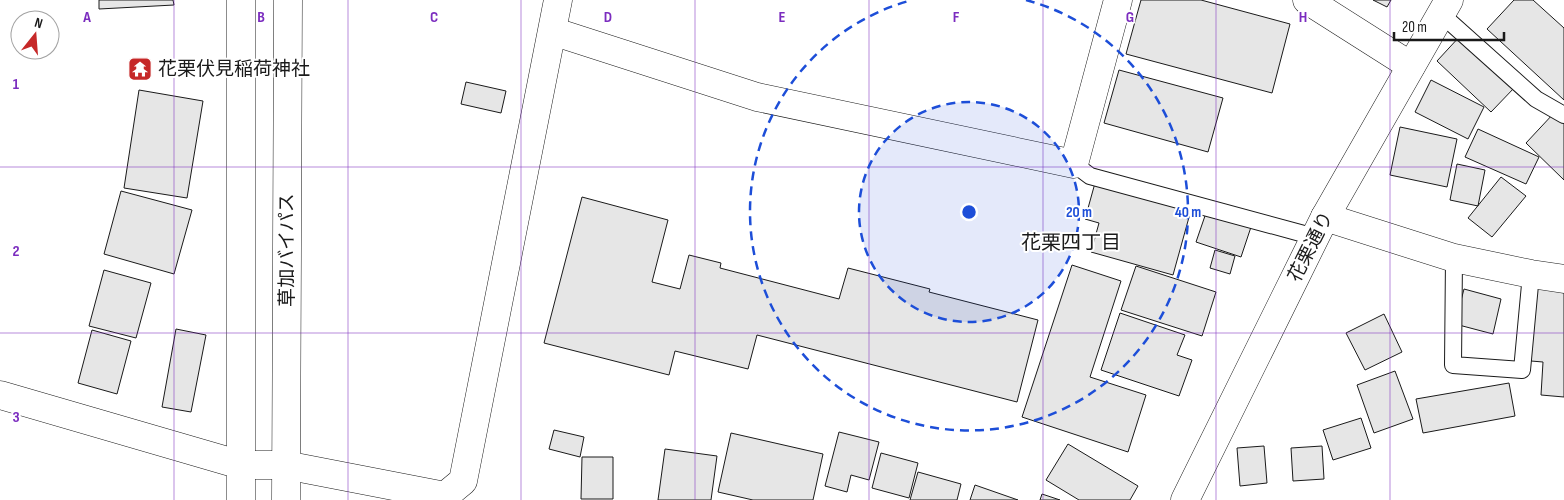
<svg xmlns="http://www.w3.org/2000/svg" width="1564" height="500" font-family="'Sofia Sans Condensed','Noto Sans JP',sans-serif">
  <style>
    .building { fill: #e6e6e6; stroke: #1a1a1a }
    .lines { fill: none; stroke-linecap: round; stroke-linejoin: round }
    .lane-casing { stroke: #1a1a1a; stroke-width: 18 }
    .street-casing { stroke: #1a1a1a; stroke-width: 29 }
    .secondary-casing { stroke: #1a1a1a; stroke-width: 29 }
    .highway-casing { stroke: #1a1a1a; stroke-width: 29 }
    .lane { stroke: #fff; stroke-width: 16 }
    .street { stroke: #fff; stroke-width: 28 }
    .secondary { stroke: #fff; stroke-width: 28 }
    .highway { stroke: #fff; stroke-width: 28 }
    .grid { fill: none; stroke: #7b2cbf; stroke-width: 1; stroke-opacity: 0.55 }
    .ring { fill: none; stroke: #1d4ed8; stroke-width: 2.5; stroke-dasharray: 9 6 }
    .labels { text-anchor: middle; dominant-baseline: central; stroke-width: 4; stroke-linejoin: round; paint-order: stroke }
    .poi-label { font-size: 19px; fill: #1a1a1a; stroke: #fff; text-anchor: start }
    .street-label { font-size: 19px; fill: #1a1a1a; stroke: #fff }
    .neighbourhood-label { font-size: 20px; fill: #1a1a1a; stroke: #fff }
    .grid-label { font-size: 16px; text-anchor: middle; font-weight: bold; fill: #7b2cbf; stroke: #fff; stroke-width: 4; stroke-linejoin: round; paint-order: stroke }
    .centre { fill: #1d4ed8; stroke: #fff; stroke-width: 2.5 }
    .ring-label { font-size: 15px; text-anchor: middle; font-weight: bold; fill: #1d4ed8; stroke: #fff; stroke-width: 4; stroke-linejoin: round; paint-order: stroke }
  </style>
  <rect width="100%" height="100%" fill="#fff"/>
  <path class="building" d="M 99,0 L 173,0 L 174,5 L 99,9 Z
    M 1141,0 L 1201,0 L 1290,24 L 1272,93 L 1126,54 Z
    M 1373,0 L 1391,0 L 1387,7 Z
    M 1514,0 L 1533,0 L 1564,28 L 1564,100 L 1487,29 Z
    M 1461,35 L 1515,87 L 1491,112 L 1437,61 Z
    M 1119,70 L 1223,98 L 1208,152 L 1104,123 Z
    M 1431,80 L 1484,107 L 1468,139 L 1415,112 Z
    M 466,82 L 506,91 L 501,113 L 461,104 Z
    M 139,90 L 203,101 L 187,198 L 124,188 Z
    M 1554,113 L 1564,122 L 1564,180 L 1526,143 Z
    M 1400,127 L 1457,139 L 1447,187 L 1390,175 Z
    M 1478,129 L 1539,157 L 1526,184 L 1465,157 Z
    M 1457,164 L 1485,170 L 1478,206 L 1450,200 Z
    M 1501,177 L 1526,196 L 1492,237 L 1468,218 Z
    M 1095,183 L 1191,210 L 1173,275 L 1091,252 L 1099,223 L 1085,219 Z
    M 121,191 L 192,210 L 174,274 L 104,254 Z
    M 582,197 L 668,220 L 652,282 L 680,289 L 689,255 L 721,263 L 720,268 L 839,299 L 848,268 L 930,289 L 929,292 L 1038,320 L 1017,402 L 757,335 L 748,369 L 675,351 L 669,375 L 544,343 Z
    M 1207,210 L 1252,224 L 1241,257 L 1196,242 Z
    M 1215,250 L 1235,256 L 1230,274 L 1210,268 Z
    M 1072,265 L 1121,281 L 1090,377 L 1146,395 L 1128,452 L 1022,417 Z
    M 1136,266 L 1216,292 L 1202,336 L 1121,310 Z
    M 104,270 L 151,283 L 136,338 L 89,326 Z
    M 1535,281 L 1564,283 L 1564,397 L 1541,395 L 1543,362 L 1531,361 Z
    M 1464,289 L 1501,299 L 1493,334 L 1455,324 Z
    M 1120,313 L 1185,335 L 1177,355 L 1192,360 L 1179,396 L 1101,370 Z
    M 1384,314 L 1402,352 L 1365,370 L 1346,333 Z
    M 176,329 L 206,335 L 191,412 L 162,407 Z
    M 92,330 L 131,341 L 117,394 L 78,383 Z
    M 1395,371 L 1413,419 L 1374,433 L 1357,385 Z
    M 1509,383 L 1515,416 L 1423,433 L 1416,399 Z
    M 1361,418 L 1371,448 L 1333,460 L 1323,430 Z
    M 554,430 L 584,437 L 580,457 L 549,449 Z
    M 839,432 L 879,442 L 869,480 L 851,475 L 847,492 L 825,486 Z
    M 731,433 L 823,454 L 813,500 L 753,500 L 718,492 Z
    M 1068,444 L 1138,486 L 1130,500 L 1079,500 L 1046,480 Z
    M 1264,446 L 1267,483 L 1240,486 L 1237,448 Z
    M 1322,446 L 1324,479 L 1293,481 L 1291,448 Z
    M 665,449 L 717,456 L 711,500 L 658,500 Z
    M 881,453 L 918,463 L 909,498 L 872,488 Z
    M 582,457 L 613,457 L 613,499 L 581,499 Z
    M 918,472 L 961,484 L 957,500 L 910,500 Z
    M 975,485 L 1018,500 L 970,500 Z
    M 1042,494 L 1060,500 L 1040,500 Z"/>
  <g class="lines">
    <g class="lane-casing">
      <path id="lane" d="M 1441,14 L 1536,99 L 1564,115
        M 1074,164 L 1090,176 L 1315,237
        M 1454,258 L 1453,365 L 1522,370 L 1531,274"/>
    </g>
    <g class="street-casing">
      <path id="street" d="M 1307,0 L 1411,66
        M 552,31 L 757,97 L 1074,164 L 1118,0
        M 1325,217 L 1454,258 L 1531,274 L 1564,279
        M 0,395 L 241,465 L 285,465 L 445,496 L 463,481 L 558,0"/>
    </g>
    <g class="secondary-casing">
      <path id="secondary" d="M 1185,500 L 1325,217 L 1449,0"/>
    </g>
    <g class="highway-casing">
      <path id="highway" d="M 241,500 L 241,0
        M 286,500 L 288,0"/>
    </g>
    <use href="#lane" class="lane"/>
    <use href="#street" class="street"/>
    <use href="#secondary" class="secondary"/>
    <use href="#highway" class="highway"/>
  </g>
  <path class="grid" d="M 174,0 L 174,500M 348,0 L 348,500M 521,0 L 521,500M 695,0 L 695,500M 869,0 L 869,500M 1043,0 L 1043,500M 1216,0 L 1216,500M 1390,0 L 1390,500M 0,167 L 1564,167M 0,333 L 1564,333"/>
  <circle cx="969" cy="212" r="110" fill="#1d4ed8" fill-opacity=".12"/>
  <g class="ring">
    <circle cx="969" cy="212" r="110"/>
    <path d="M1026 0A219 219 0 1 1 912 0"/>
  </g>
  <defs>
    <g id="temple-square" transform="scale(1.25)"><rect x="-9" y="-9" width="18" height="18" rx="4" fill="#c62828" stroke="#fff"/><path d="M0-6L5-2H3V0L6.5 2.5H4V6H1.5V3h-3V6H-4V2.5H-6.5L-3 0V-2H-5Z" fill="#fff"/></g>
  </defs>
  <g fill-rule="evenodd">
    <use href="#temple-square" x="140" y="69"/>
  </g>
  <g class="labels">
    <g class="poi-label">
      <text x="158" y="69">花栗伏見稲荷神社</text>
    </g>
    <g class="street-label">
      <text transform="translate(1311 247) rotate(-63)">花栗通り</text>
      <text transform="translate(287 250) rotate(-90)">草加バイパス</text>
    </g>
    <g class="neighbourhood-label">
      <text x="1071" y="243">花栗四丁目</text>
    </g>
  </g>
  <g class="grid-label">
    <text x="87" y="22">A</text>
    <text x="261" y="22">B</text>
    <text x="434" y="22">C</text>
    <text x="608" y="22">D</text>
    <text x="782" y="22">E</text>
    <text x="956" y="22">F</text>
    <text x="1130" y="22">G</text>
    <text x="1303" y="22">H</text>
    <text x="16" y="89">1</text>
    <text x="16" y="256">2</text>
    <text x="16" y="422">3</text>
  </g>
  <circle cx="969" cy="212" r="8" class="centre"/>
  <g class="ring-label">
    <text x="1079" y="217">20 m</text>
    <text x="1188" y="217">40 m</text>
  </g>
  <g transform="translate(35 35) rotate(17)"><circle r="24" fill="#ffffff" stroke="#a3a3a3"/>
  <path d="M0-4L9 19L0 12L-9 19Z" fill="#c62828"/>
  <text y="-8" font-size="14" font-weight="bold" text-anchor="middle" fill="#1a1a1a">N</text>
  </g>
  <path d="M1394 32v8h110v-8" fill="none" stroke="#1a1a1a" stroke-width="2.5"/>
  <text x="1402" y="32" font-size="15" fill="#1a1a1a" stroke="#ffffff" stroke-width="4" paint-order="stroke">20 m</text>
</svg>
